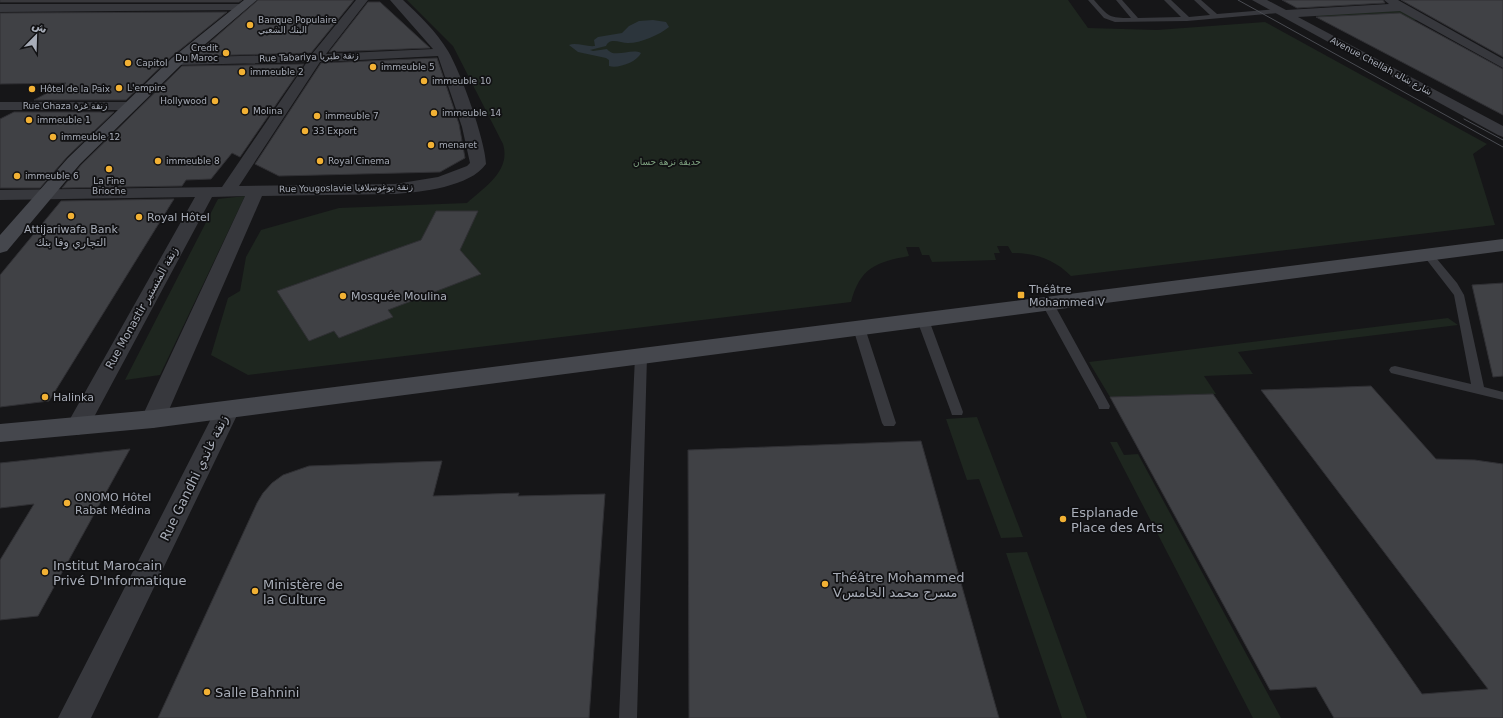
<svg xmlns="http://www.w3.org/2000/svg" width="1503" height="718" font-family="'DejaVu Sans',Cairo,sans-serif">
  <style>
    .green { fill: #1e261f }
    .water { fill: #2c353c }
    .building { fill: #404145; stroke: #303034 }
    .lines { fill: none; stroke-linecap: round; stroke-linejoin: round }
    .lane { fill: #37383d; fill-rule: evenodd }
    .street { fill: #37383d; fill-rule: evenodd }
    .secondary { fill: #45474d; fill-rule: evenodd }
    .tram { stroke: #4a4c52; stroke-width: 1 }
    .poi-dot { fill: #f2b134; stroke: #111113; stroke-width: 1.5 }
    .labels { text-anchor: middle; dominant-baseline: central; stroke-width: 3.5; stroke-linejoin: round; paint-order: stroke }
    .far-poi-label { font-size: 9px; fill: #a8adb8; stroke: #111113; text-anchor: start }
    .far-street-label { font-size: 9px; fill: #a8adb8; stroke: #111113 }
    .far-park-label { font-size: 9px; fill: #7fa381; stroke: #111113 }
    .poi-label { font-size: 11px; fill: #a8adb8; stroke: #111113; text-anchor: start }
    .street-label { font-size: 11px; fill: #a8adb8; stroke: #111113 }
    .near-street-label { font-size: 13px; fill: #a8adb8; stroke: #111113 }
    .near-poi-label { font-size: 13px; fill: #a8adb8; stroke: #111113; text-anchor: start }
  </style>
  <rect width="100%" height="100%" fill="#161618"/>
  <path class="green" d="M 407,0 L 1068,0 L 1088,28 L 1157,30 L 1265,22 L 1487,144 L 1473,154 L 1495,225 L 1071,276 C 1054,259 1035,253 1012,253 L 1008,246 L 997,246 L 1000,253 L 994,253 L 996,260 L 932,262 L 929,255 L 922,255 L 919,247 L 906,247 L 909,256 C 876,262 860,268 851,302 L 248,375 L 211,355 L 228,298 L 240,291 L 246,257 L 261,230 L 339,208 L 467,203 C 485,187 511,171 503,144 L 453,46 Z
    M 1399,9 L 1418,20 L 1326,22 L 1316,15 Z
    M 245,196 L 160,375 L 125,380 L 218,199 Z
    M 1448,318 L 1458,325 L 1238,352 L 1253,374 L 1204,376 L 1216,394 L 1110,397 L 1089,362 Z
    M 977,417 L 1023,537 L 1001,538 L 979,479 L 967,480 L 946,419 Z
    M 1110,442 L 1117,442 L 1124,455 L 1138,454 L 1281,718 L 1253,718 Z
    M 1027,552 L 1087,718 L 1062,718 L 1006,553 Z"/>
  <path class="water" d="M 653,20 L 666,22 L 669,27 C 659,35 641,43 628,43 C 620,43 610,37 606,46 L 590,50 L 593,51 L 607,49 C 614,59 631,48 641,53 C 637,62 618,69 609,66 L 609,60 L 606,58 L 578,52 L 569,45 C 576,42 586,47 595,46 L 594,40 L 598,37 L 622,33 L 629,26 L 639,21 Z"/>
  <path class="building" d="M 0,0 L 242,0 L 239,2 L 0,2 Z
    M 258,0 L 354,0 L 311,53 L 194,56 Z
    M 1282,0 L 1383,0 L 1385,3 L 1297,8 Z
    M 1401,0 L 1503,0 L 1503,57 Z
    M 368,2 L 380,2 L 430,48 L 329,52 Z
    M 227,12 L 171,57 L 126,100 L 34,100 L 66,83 L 0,84 L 0,13 Z
    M 1400,13 L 1503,69 L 1503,115 L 1316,17 Z
    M 437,58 L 459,124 L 465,158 L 440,172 L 279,176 L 255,164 L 321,63 Z
    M 304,64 L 240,157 L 232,153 L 211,179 L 186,180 L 182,186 L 62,188 L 81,165 L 182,66 Z
    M 14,112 L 114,112 L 67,157 L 40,188 L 0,188 L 0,119 Z
    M 174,199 L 49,401 L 0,407 L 0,275 L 61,201 Z
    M 436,211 L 478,211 L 460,250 L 481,274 L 388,310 L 393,317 L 339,338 L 334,331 L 309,341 L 277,291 L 421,240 Z
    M 1503,283 L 1503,376 L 1493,377 L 1472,285 Z
    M 1371,386 L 1436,459 L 1475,460 L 1503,464 L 1503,718 L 1334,718 L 1316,687 L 1270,690 L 1110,397 L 1213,394 L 1422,694 L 1488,689 L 1261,390 Z
    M 921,441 L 999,718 L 689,718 L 688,450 Z
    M 130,449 L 38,616 L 0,620 L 0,560 L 34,504 L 0,508 L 0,463 Z
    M 442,461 L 433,496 L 519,493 L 518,496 L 605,494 L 589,718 L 158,718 L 257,503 L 263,493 L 272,483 L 283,475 L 309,466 Z"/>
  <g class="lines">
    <path class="lane" d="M 1088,0 L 1094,0 C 1109,17 1109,18 1131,18 L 1116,0 L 1122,0 L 1138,18 L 1181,17 L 1164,0 L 1171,0 L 1189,17 L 1210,15 L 1194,0 L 1201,0 L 1217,14 L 1278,9 L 1281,11 L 1278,13 L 1187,21 L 1115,22 L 1104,18 Z
      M 1428,252 L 1432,253 L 1457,283 L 1464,295 L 1484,387 L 1503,392 L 1503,400 L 1395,374 L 1391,373 L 1389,370 L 1391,367 L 1395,366 L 1471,384 L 1454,295 L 1423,255 Z
      M 1048,301 L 1054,304 L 1110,406 L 1109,409 L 1099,409 L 1098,406 L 1042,304 Z
      M 923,316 L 929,320 L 963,412 L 962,415 L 952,415 L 951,412 L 917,320 Z
      M 859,324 L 865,328 L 896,423 L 894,426 L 884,426 L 882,423 L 853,328 Z
      M 641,352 L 647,356 L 637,718 L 619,718 L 635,356 Z"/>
    <path class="street" d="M 356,0 L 368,0 L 326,54 L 433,49 L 390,0 L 403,0 C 419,15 436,31 448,51 C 461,73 485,139 486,164 C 470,187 421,192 395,194 L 262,196 L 165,419 L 161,425 L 153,428 L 145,425 L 141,419 L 245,196 L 212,197 L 86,432 L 78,435 L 70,432 L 66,426 L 195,197 L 0,200 L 0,190 L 222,187 L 307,62 L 177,65 L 172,64 L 170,61 L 172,58 L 312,54 ZM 438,56 L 462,127 L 470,163 L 467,166 L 438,177 L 395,184 L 239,186 L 320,62 Z
      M 1252,0 L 1267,0 L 1286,10 L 1389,4 L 1384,0 L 1398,0 L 1503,59 L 1503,68 L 1400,11 L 1298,17 L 1503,126 L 1503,137 L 1498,135 Z
      M 0,4 L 242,4 L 248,7 L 242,10 L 0,12 Z
      M 0,102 L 131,102 L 136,103 L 138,106 L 136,109 L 131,110 L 0,110 Z
      M 228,401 L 236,403 L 240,409 L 91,718 L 58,718 L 216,409 L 220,403 Z"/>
    <path class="secondary" d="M 244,0 L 257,0 L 182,64 L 80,164 L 7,251 L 0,253 L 0,235 L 68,158 L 172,58 Z
      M 1503,239 L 1503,251 L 153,428 L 0,442 L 0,424 L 153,410 Z"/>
    <path class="tram" d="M 1238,0 L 1503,147
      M 1464,119 L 1503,140"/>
  </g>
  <g class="poi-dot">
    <circle cx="250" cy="25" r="4"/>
    <circle cx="226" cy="53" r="4"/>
    <circle cx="128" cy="63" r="4"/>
    <circle cx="373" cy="67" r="4"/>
    <circle cx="242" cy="72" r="4"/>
    <circle cx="424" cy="81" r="4"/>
    <circle cx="119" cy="88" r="4"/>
    <circle cx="32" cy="89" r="4"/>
    <circle cx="215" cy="101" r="4"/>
    <circle cx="245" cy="111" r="4"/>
    <circle cx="434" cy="113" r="4"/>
    <circle cx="317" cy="116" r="4"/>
    <circle cx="29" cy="120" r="4"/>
    <circle cx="305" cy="131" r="4"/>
    <circle cx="53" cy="137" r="4"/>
    <circle cx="431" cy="145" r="4"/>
    <circle cx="158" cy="161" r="4"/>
    <circle cx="320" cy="161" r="4"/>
    <circle cx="109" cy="169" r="4"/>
    <circle cx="17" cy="176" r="4"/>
    <circle cx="71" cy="216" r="4"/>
    <circle cx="139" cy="217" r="4"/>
    <rect x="1017" y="291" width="8" height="8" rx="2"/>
    <circle cx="343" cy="296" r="4"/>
    <circle cx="45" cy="397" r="4"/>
    <circle cx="67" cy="503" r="4"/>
    <circle cx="1063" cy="519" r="4"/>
    <circle cx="45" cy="572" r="4"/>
    <circle cx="825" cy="584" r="4"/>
    <circle cx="255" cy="591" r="4"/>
    <circle cx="207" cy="692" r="4"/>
  </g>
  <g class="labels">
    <g class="far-poi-label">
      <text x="258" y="20">Banque Populaire<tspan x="258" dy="10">البنك الشعبي</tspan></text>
      <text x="218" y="48" text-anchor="end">Credit<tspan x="218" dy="10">Du Maroc</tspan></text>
      <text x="136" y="63">Capitol</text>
      <text x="381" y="67">immeuble 5</text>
      <text x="250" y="72">immeuble 2</text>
      <text x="432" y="81">immeuble 10</text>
      <text x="127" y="88">L'empire</text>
      <text x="40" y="89">Hôtel de la Paix</text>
      <text x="207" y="101" text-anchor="end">Hollywood</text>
      <text x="253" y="111">Molina</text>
      <text x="442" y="113">immeuble 14</text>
      <text x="325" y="116">immeuble 7</text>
      <text x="37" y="120">immeuble 1</text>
      <text x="313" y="131">33 Export</text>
      <text x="61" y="137">immeuble 12</text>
      <text x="439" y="145">menaret</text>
      <text x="166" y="161">immeuble 8</text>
      <text x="328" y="161">Royal Cinema</text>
      <text x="25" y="176">immeuble 6</text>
      <text x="109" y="181" text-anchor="middle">La Fine<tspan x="109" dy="10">Brioche</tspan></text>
    </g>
    <g class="far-street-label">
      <text transform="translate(309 57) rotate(-2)">Rue Tabariya زنقة طبريا</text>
      <text transform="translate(1381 66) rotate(28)">Avenue Chellah شارع شالة</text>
      <text x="65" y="106">Rue Ghaza زنقة غزة</text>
      <text transform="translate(346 188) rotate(-1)">Rue Yougoslavie زنقة يوغوسلافيا</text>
    </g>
    <g class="far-park-label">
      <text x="667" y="162">حديقة نزهة حسان</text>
    </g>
    <g class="poi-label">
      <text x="147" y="217">Royal Hôtel</text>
      <text x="71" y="229" text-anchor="middle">Attijariwafa Bank<tspan x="71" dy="13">التجاري وفا بنك</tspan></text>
      <text x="1029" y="289">Théâtre<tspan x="1029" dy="13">Mohammed V</tspan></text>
      <text x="351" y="296">Mosquée Moulina</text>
      <text x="53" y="397">Halinka</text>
      <text x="75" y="497">ONOMO Hôtel<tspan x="75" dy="13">Rabat Médina</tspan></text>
    </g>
    <g class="street-label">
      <text transform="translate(142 308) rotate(-61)">Rue Monastir زنقة المنستير</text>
    </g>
    <g class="near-street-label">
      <text transform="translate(194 478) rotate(-64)">Rue Gandhi زنقة غاندي</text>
    </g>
    <g class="near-poi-label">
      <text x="1071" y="512">Esplanade<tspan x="1071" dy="15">Place des Arts</tspan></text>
      <text x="53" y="565">Institut Marocain<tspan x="53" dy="15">Privé D'Informatique</tspan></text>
      <text x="833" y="577">Théâtre Mohammed<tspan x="833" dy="15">Vمسرح محمد الخامس</tspan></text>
      <text x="263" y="584">Ministère de<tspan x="263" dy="15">la Culture</tspan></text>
      <text x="215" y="692">Salle Bahnini</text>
    </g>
  </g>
  <g transform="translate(36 36) rotate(23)" stroke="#111113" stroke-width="3" paint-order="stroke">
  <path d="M0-3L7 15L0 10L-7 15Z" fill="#a8adb8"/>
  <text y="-6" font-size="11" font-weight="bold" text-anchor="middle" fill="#a8adb8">ش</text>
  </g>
</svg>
